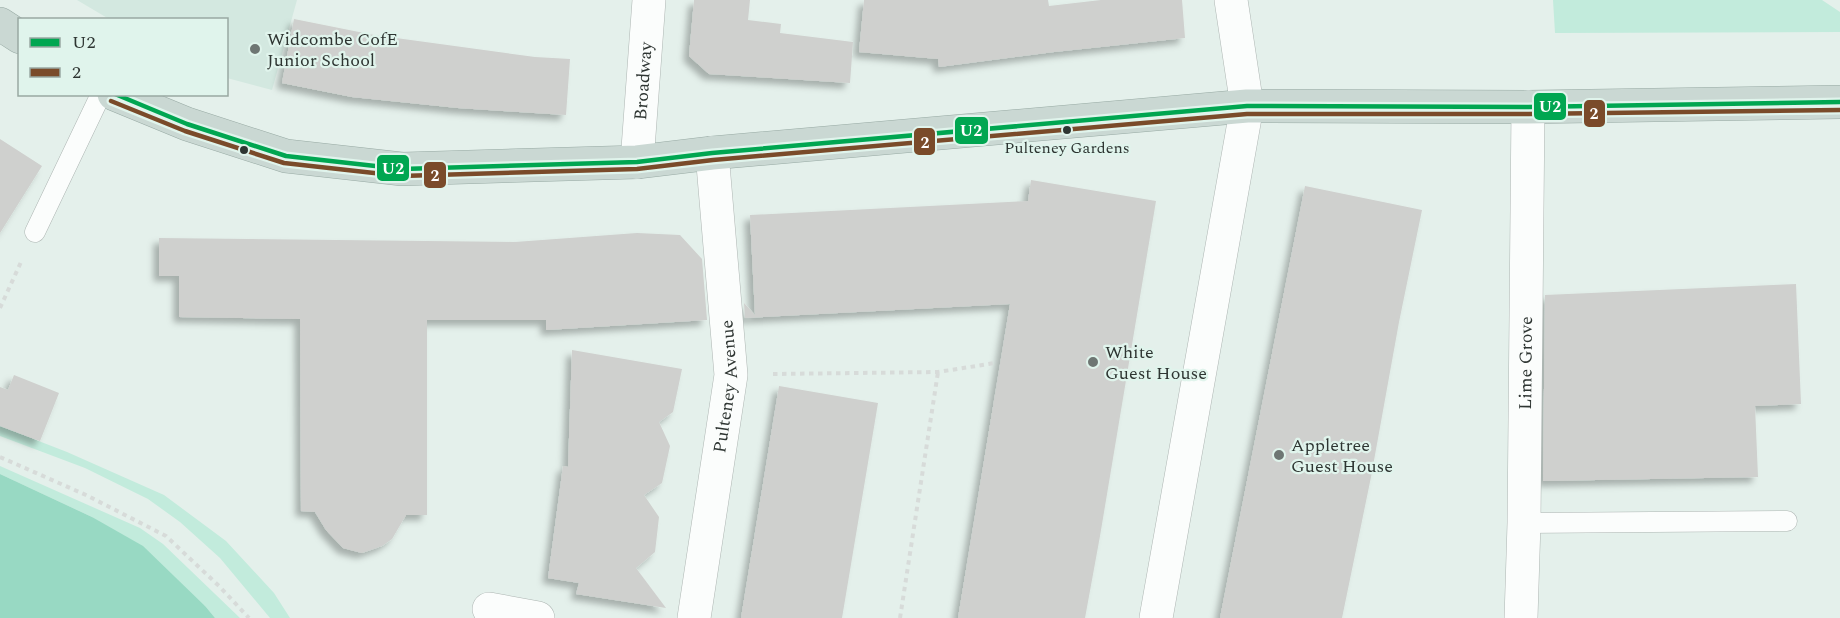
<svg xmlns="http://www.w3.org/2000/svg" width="1840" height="618" font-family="Spectral,serif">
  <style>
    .built { fill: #d3e8e0 }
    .green { fill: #c2ebdc }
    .water { fill: #98d9c3 }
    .building { fill: #cfd0ce; filter: url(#shadow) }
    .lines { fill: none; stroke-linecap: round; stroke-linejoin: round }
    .lane-casing { stroke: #adb5b2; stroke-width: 21 }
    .street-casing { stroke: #adb5b2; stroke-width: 34 }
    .highway-casing { stroke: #98aaa4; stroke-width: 34 }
    .path { stroke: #d7dbd9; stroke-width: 4; stroke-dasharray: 4.5 4.5; stroke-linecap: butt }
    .lane { stroke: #fbfdfc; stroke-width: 20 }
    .street { stroke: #fbfdfc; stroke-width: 33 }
    .highway { stroke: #cad8d3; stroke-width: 33 }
    .bus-1-casing { stroke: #e0f4ec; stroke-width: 9 }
    .bus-2-casing { stroke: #e0f4ec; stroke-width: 9 }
    .bus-1 { stroke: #00a651; stroke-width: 4.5 }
    .bus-2 { stroke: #7a4b2a; stroke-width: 4.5 }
    .poi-dot { fill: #6e7673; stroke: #e0f4ec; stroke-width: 2 }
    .bus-dot { fill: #2e3532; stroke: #e0f4ec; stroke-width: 2 }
    .labels { text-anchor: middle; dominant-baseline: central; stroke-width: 4.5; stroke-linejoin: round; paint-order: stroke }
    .bus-label { font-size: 16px; fill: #2e3532; stroke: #e0f4ec }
    .poi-label { font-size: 18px; fill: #2e3532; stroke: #e0f4ec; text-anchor: start }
    .street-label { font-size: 18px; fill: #2e3532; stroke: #e0f4ec }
    .line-badge { stroke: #e0f4ec; stroke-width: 2 }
    .badge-label { font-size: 16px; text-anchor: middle; font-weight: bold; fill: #fff }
  </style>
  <defs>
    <filter id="shadow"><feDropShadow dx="-5.5" dy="5.5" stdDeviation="3" flood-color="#0004"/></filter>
  </defs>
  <rect width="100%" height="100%" fill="#e4f0eb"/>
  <path class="built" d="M 77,0 L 297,0 L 272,90 L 227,78 L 226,20 L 109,19 Z"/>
  <path class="green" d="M 1553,0 L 1822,0 L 1840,12 L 1840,32 L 1555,33 Z
    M 0,426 L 67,452 L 164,495 L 226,541 L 274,593 L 290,618 L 270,618 L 220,558 L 180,522 L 148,499 L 85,468 L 0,436 Z
    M 0,466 L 140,528 L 163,544 L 240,618 L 215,618 L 206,607 L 92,517 L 0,474 Z"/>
  <path class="water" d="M 0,474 L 92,517 L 143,546 L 206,607 L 215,618 L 0,618 Z"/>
  <path class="building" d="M 694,0 L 750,0 L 748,20 L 781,24 L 780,33 L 853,42 L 850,83 L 709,74 L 689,56 Z
    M 864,0 L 1048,0 L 1049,6 L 1101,0 L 1182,0 L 1185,38 L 1054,52 L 939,67 L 938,59 L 859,52 Z
    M 294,19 L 374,35 L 535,57 L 570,59 L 566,115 L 458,108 L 352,97 L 282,83 Z
    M 0,139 L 42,166 L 0,233 Z
    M 1031,180 L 1156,201 L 1100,536 L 1085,618 L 958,618 L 1010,304 L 745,318 L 744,303 L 755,315 L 750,215 L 1028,201 Z
    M 1305,186 L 1422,210 L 1399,322 L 1371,477 L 1342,618 L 1220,618 Z
    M 637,233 L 680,235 L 702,259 L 707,320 L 546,330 L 546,320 L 427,320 L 427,515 L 406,515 L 392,539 L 382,546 L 362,553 L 343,548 L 326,530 L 315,512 L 301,511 L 300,319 L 179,317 L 179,276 L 159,276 L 159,238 L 515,242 Z
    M 1796,284 L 1801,404 L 1755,406 L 1758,477 L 1543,481 L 1545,295 Z
    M 572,350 L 682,369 L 673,412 L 659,422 L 670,446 L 662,483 L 644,495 L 659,517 L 655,552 L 636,568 L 666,608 L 576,594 L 579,583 L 548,578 L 563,466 L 568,467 Z
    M 14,375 L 59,393 L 40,441 L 0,426 L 0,387 L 8,390 Z
    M 779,386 L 878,403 L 842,618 L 741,618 Z"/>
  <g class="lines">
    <g class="lane-casing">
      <path id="lane" d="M 35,232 L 101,94
        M 1524,523 L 1787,521"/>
    </g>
    <g class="street-casing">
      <g id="street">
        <path id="s1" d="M 637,162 L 649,0"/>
        <path d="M 489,609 L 538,618"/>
        <path id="s2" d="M 694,618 L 731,375 L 712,153"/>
        <path d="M 1156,618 L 1247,106 L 1231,0"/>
        <path id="s3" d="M 1521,618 L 1524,523 L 1528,107"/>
      </g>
    </g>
    <g class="highway-casing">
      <path id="highway" d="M 0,24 L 20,37
        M 114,94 L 187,124 L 286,156 L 402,169 L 637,162 L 712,153 L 1247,106 L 1528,107 L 1840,102"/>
    </g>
    <path class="path" d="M 0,308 L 21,262
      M 773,374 L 938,372 L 995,363
      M 0,457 L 86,495 L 166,536 L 219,586 L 249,618
      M 900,618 L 938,372"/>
    <use href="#lane" class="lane"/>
    <use href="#street" class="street"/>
    <use href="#highway" class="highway"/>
    <g class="bus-1-casing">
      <path id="bus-1" d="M 115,94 L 187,124 L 286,156 L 402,169 L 637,162 L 712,153 L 1247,106 L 1528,107 L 1840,102"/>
    </g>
    <g class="bus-2-casing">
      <path id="bus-2" d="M 111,101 L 185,131 L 284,163 L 401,176 L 637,169 L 713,160 L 1247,114 L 1528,114 L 1840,110"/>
    </g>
    <use href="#bus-1" class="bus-1"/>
    <use href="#bus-2" class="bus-2"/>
  </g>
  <g class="poi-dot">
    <circle cx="255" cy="49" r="6"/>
    <circle cx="1093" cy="362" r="6"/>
    <circle cx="1279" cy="455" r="6"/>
  </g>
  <g class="bus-dot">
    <circle cx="1067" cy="130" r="5"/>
    <circle cx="244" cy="150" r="5"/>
  </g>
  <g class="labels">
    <g class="bus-label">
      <text x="1067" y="148">Pulteney Gardens</text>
    </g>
    <g class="poi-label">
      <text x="267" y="39">Widcombe CofE<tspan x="267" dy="21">Junior School</tspan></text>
      <text x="1105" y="352">White<tspan x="1105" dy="21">Guest House</tspan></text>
      <text x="1291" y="445">Appletree<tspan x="1291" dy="21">Guest House</tspan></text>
    </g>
    <g class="street-label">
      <text stroke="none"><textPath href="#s1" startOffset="81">Broadway</textPath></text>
      <text stroke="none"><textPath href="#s3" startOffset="255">Lime Grove</textPath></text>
      <text stroke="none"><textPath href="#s2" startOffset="234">Pulteney Avenue</textPath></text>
    </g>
  </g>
  <g class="line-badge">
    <rect x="1533" y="92" width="34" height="29" rx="6" fill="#00a651"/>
    <rect x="1583" y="99" width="23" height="29" rx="6" fill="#7a4b2a"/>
    <rect x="954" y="116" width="35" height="29" rx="6" fill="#00a651"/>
    <rect x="913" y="127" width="23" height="29" rx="6" fill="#7a4b2a"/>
    <rect x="376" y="154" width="34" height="28" rx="6" fill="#00a651"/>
    <rect x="423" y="161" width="24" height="28" rx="6" fill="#7a4b2a"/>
  </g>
  <g class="badge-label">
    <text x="1550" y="112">U2</text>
    <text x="1594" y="119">2</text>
    <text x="971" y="136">U2</text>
    <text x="925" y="148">2</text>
    <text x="393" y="174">U2</text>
    <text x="435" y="181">2</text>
  </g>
  <rect x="18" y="18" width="210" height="78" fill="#e0f4ec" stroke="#99a8a2" stroke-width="1.5"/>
  <rect x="30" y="38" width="30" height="9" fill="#00a651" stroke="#99a8a2" stroke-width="1.5"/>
  <text x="72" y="48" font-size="18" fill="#2e3532">U2</text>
  <rect x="30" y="68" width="30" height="9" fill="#7a4b2a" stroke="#99a8a2" stroke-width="1.5"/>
  <text x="72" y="78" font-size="18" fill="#2e3532">2</text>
</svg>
